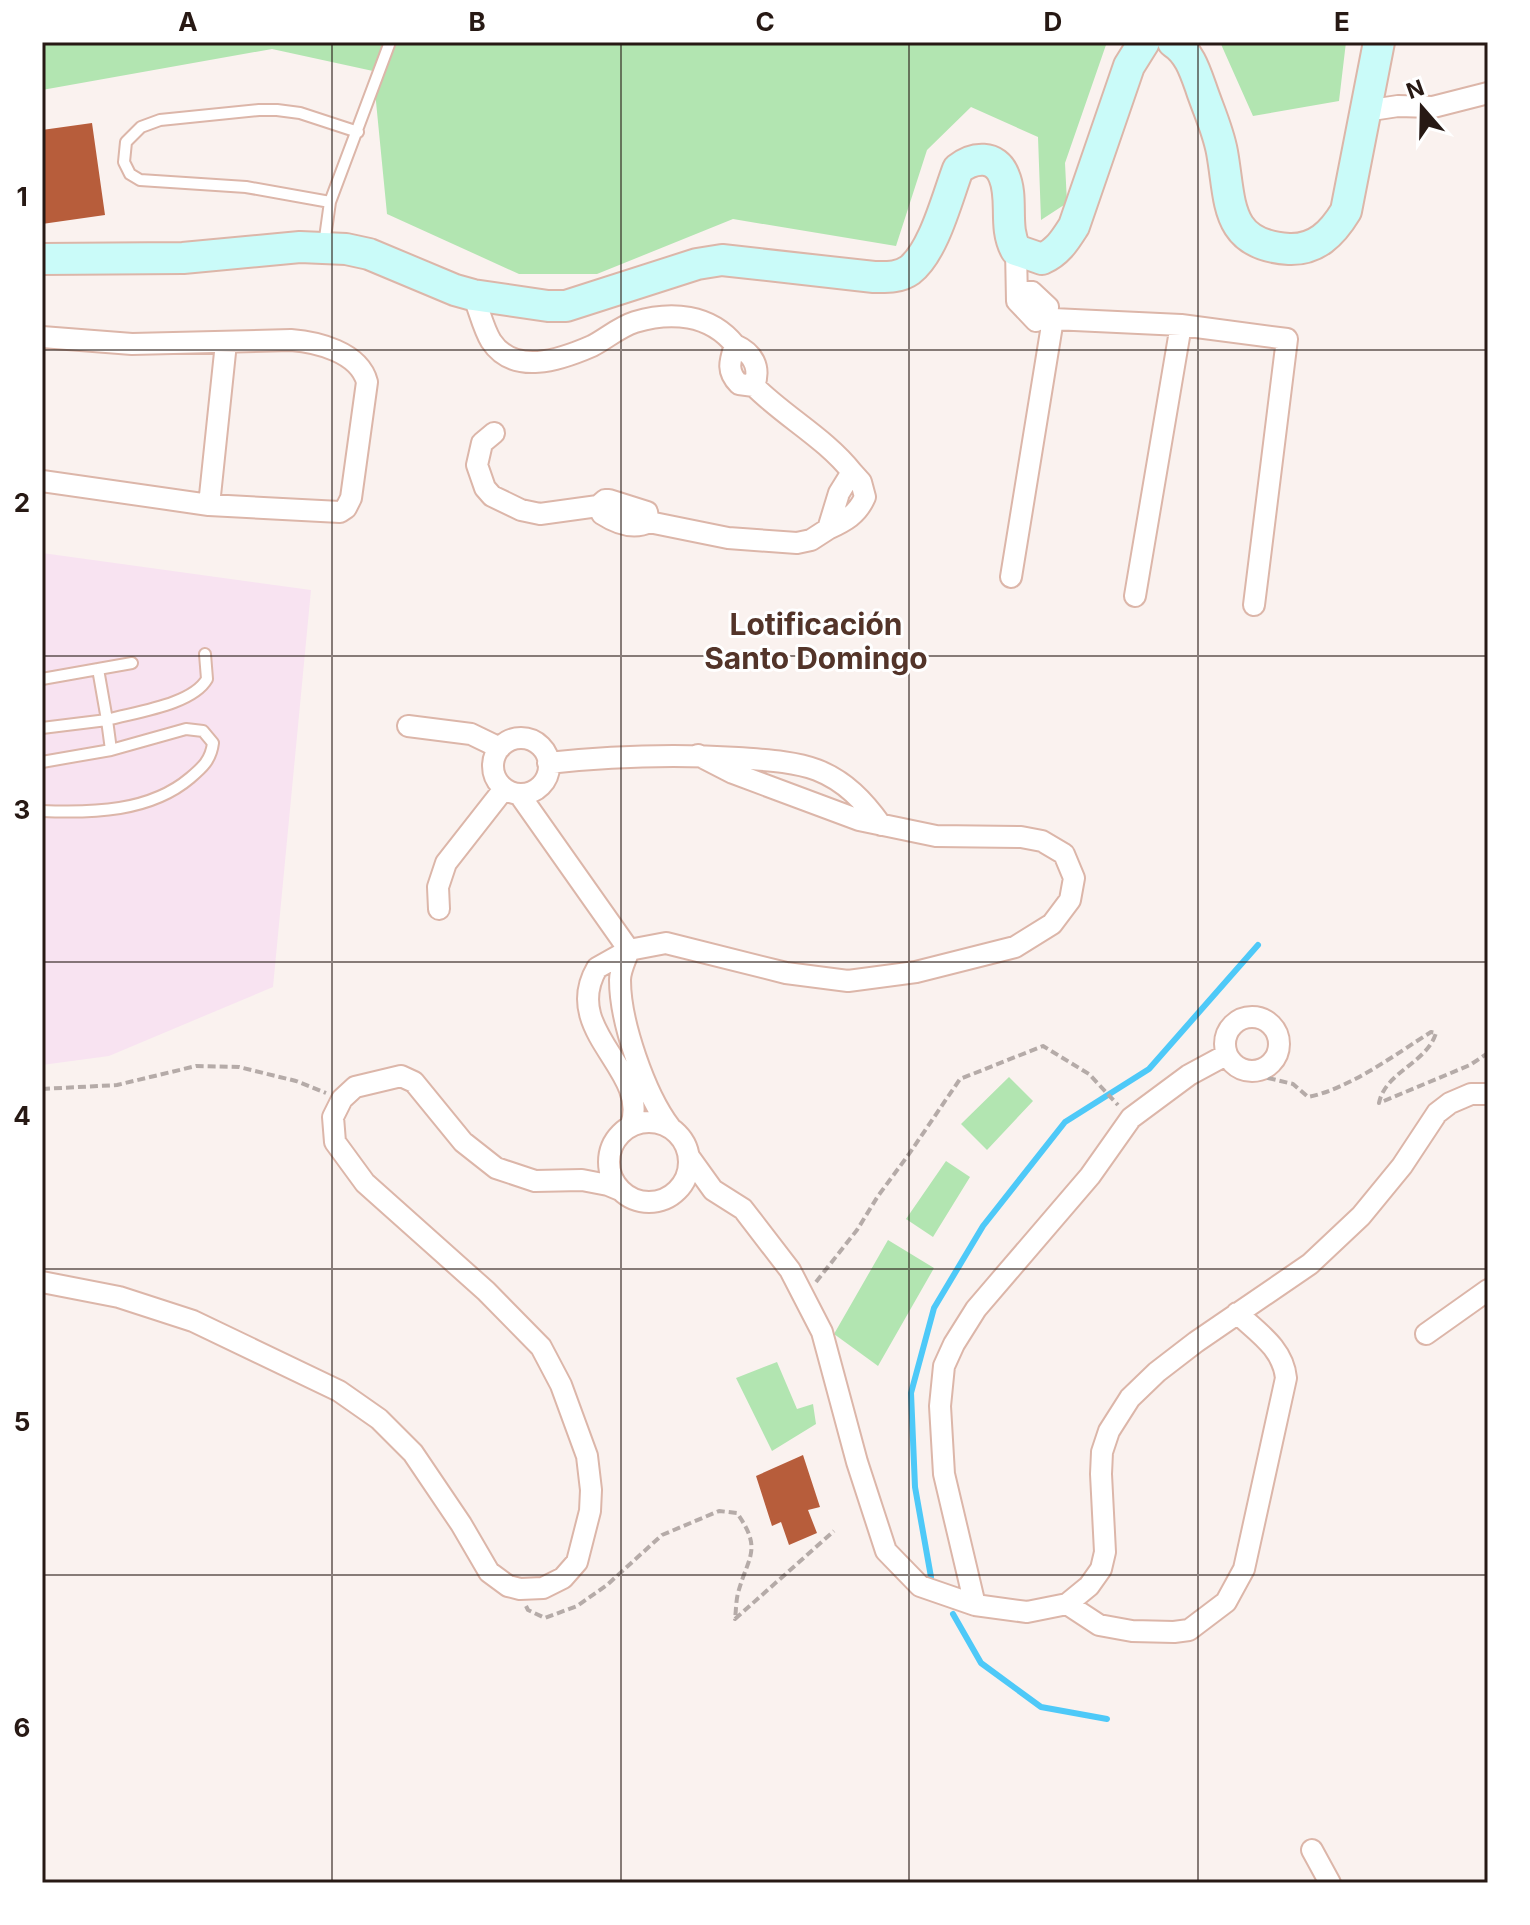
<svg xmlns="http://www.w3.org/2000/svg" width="1530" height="1925" font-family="Inter,sans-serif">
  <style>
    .education { fill: #f8e3f1 }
    .green { fill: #b2e5b1 }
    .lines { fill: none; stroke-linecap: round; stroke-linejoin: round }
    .stream { stroke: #4ec9f8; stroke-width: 6 }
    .building { fill: #b75d3b }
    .lane-casing { stroke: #dcb6a9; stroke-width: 14 }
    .street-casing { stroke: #dcb6a9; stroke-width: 24 }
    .secondary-casing { stroke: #dcb6a9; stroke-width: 34 }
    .path { stroke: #b5aba8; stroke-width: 4; stroke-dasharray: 8 4; stroke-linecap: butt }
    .lane { stroke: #fff; stroke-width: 10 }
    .street { stroke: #fff; stroke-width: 20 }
    .secondary { stroke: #cafbf9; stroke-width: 30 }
    .grid { fill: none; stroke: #271914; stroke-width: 2; stroke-opacity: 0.55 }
    .labels { text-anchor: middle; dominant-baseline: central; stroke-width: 6; stroke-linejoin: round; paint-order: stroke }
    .neighbourhood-label { font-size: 30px; font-weight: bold; fill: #533429; stroke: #fff }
    .neatline { fill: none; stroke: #271914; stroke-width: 3 }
    .grid-label { font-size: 26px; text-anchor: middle; font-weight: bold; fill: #271914 }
  </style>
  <rect width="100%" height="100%" fill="#faf2ef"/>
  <path class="education" d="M 42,553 L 311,590 L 273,987 L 109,1056 L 42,1065 Z"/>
  <path class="green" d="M 42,42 L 1107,42 L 1065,163 L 1067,203 L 1041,220 L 1038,137 L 971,107 L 927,150 L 896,246 L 733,219 L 597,274 L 519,274 L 387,214 L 373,71 L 272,49 L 42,90 Z
    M 1220,42 L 1346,42 L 1339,101 L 1253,116 Z
    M 1009,1077 L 1033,1101 L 987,1150 L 961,1124 Z
    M 946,1161 L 970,1177 L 933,1237 L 906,1219 Z
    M 888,1240 L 934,1268 L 878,1366 L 834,1334 Z
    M 777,1362 L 797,1409 L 813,1404 L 816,1424 L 772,1451 L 736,1378 Z"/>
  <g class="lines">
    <path class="stream" d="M 931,1577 L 915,1487 L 911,1393 L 934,1308 L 983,1226 L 1065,1122 L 1149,1069 L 1258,945
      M 953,1614 L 981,1663 L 1041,1707 L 1107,1719"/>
  </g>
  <path class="building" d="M 92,123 L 105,215 L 42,224 L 42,130 Z
    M 803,1455 L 820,1507 L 808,1510 L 817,1533 L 789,1545 L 781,1522 L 772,1526 L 756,1476 Z"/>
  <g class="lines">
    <g class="lane-casing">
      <path id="lane" d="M 330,202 L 246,187 L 140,180 L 130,174 L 124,162 L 126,142 L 141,127 L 160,120 L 259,110 L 277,110 L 300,113 L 358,132
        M 324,245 L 330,202 L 390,42
        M 98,669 L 107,720 C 135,712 192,705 207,679 L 205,654
        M 42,679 L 132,663
        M 42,728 L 107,720 L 111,750
        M 42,762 L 111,750 L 186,729 L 203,731 L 213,743 C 211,760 202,768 190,778 C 150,812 92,813 42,811"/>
    </g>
    <g class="street-casing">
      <path id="street" d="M 1365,111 L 1398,106 L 1433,107 L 1488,93
        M 1016,250 L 1017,301 L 1036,321 L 1047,315
        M 1018,290 L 1032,292 L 1048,307 L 1047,315 L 1053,319 L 1181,325 L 1287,339 L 1254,605
        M 473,295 C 479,309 483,328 491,341 C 514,376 560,360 592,346 C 606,339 619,327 635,322 C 671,311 710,314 735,345
        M 42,337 L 132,344 L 291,340 C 317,342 359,352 367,382 L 351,498 L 346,508 L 340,512 L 209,505 L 42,481
        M 735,345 C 753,353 761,367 754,386 L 739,384 C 726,371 730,361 735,345 Z
        M 754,386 C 785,417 825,438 852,472
        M 494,433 L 482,443 L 477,465 L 485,488 L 492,496 L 521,510 L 540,514 L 598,506 L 605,500 L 609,500 L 647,512 L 649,522 C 633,530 616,523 602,514 L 598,506
        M 852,472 L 861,482 L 865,497 C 857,515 845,521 828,529 L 839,493 Z
        M 209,505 L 226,343
        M 649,522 L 728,538 L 797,543 L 811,540 L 828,529
        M 1011,577 L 1053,319
        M 1135,596 L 1181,325
        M 408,726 L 471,734 L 500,748
        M493 766a28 28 0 1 1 56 0a28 28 0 1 1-56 0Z
        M 548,763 C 612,756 674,754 738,758 C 763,760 793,761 817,770 C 845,781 864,801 881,825
        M 519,794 L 629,950
        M 439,909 L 438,887 L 446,863 L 504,789
        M 629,950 C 626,959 620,970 620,980 C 620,1022 645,1094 670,1127
        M1225 1044a27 27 0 1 1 54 0a27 27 0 1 1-54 0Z
        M609 1162a40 40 0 1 1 80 0a40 40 0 1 1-80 0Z
        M 631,1125 C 650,1070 560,1031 597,968 L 629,950 L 666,943 L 786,973 L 848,981 L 916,972 L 1015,947 L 1052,924 L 1070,900 L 1074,878 L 1064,854 L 1042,841 L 1021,837 L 936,836 L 859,820 L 733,773 L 698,755
        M 690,1158 L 713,1190 L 743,1209 L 790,1270 L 822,1332 L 857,1462 L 886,1551 L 920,1586 L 975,1605 L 1027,1612 L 1067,1604 L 1089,1586 L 1101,1569 L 1105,1552 L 1101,1474 L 1102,1452 L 1109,1431 L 1130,1398 L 1157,1372 L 1196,1342 L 1310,1264 L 1361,1216 L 1402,1166 L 1437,1113 L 1450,1103 L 1471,1094 L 1488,1094
        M 42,1282 L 119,1297 L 193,1321 L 339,1391 L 379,1419 L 413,1453 L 461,1524 L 489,1572 L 508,1586 L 520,1589 L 543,1588 L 563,1578 L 577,1562 L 590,1511 L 591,1490 L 587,1456 L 561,1385 L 541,1347 L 486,1291 L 365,1183 L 335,1142 L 333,1117 L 342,1099 L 355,1087 L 401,1076 L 414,1082 L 463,1142 L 496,1168 L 535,1181 L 582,1180 L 608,1185 L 620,1190
        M 1426,1334 L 1488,1290
        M 1067,1604 L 1099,1625 L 1132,1631 L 1174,1632 L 1189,1630 L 1226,1602 L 1244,1569 L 1286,1378 C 1283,1348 1257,1332 1237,1313
        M 975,1605 L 944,1474 L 940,1406 L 944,1366 L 954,1344 L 976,1309 L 1090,1176 L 1131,1118 L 1189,1075 L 1226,1055
        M 1312,1850 L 1330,1883"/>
    </g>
    <g class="secondary-casing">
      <path id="secondary" d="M 1173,42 C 1189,52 1195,71 1201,88 C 1208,109 1218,130 1222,152 C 1231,201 1224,245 1289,249 C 1316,250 1332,234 1346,211 L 1379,42
        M 42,259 L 183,258 L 300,247 L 346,249 L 369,254 L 455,290 L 473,295 L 548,306 L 566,306 L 697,264 L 722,260 L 874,277 C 886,277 899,278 910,270 C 934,251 947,198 958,169 C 973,157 996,154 1004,176 C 1014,199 1003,227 1016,250 L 1042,259 C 1058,252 1065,240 1074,226 L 1129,66 L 1144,42"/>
    </g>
    <path class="path" d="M 1258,1071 L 1268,1078 L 1293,1084 L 1308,1097 C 1349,1089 1396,1054 1431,1032 L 1436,1033 C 1427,1063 1385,1072 1379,1103 L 1470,1065 L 1488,1053
      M 42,1089 L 117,1085 L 196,1066 L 239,1067 L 296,1081 L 326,1093
      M 816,1282 L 857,1230 L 878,1196 L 909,1154 L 960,1079 L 1043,1046 L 1089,1074 L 1118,1105
      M 526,1606 L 528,1610 L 545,1618 L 577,1606 L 607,1585 L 662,1535 L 719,1511 L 737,1513 C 763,1550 748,1556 738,1593 C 736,1601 736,1611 735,1619 L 834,1531"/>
    <use href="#lane" class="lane"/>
    <use href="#street" class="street"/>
    <use href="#secondary" class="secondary"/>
  </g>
  <path class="grid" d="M 332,42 L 332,1883M 621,42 L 621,1883M 909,42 L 909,1883M 1198,42 L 1198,1883M 42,350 L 1488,350M 42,656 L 1488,656M 42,962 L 1488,962M 42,1269 L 1488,1269M 42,1575 L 1488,1575"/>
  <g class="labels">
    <g class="neighbourhood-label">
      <text x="816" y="624">Lotificación<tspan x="816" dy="34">Santo Domingo</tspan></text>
    </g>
  </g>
  <rect width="1530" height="1925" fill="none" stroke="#ffffff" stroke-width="88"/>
  <g transform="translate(1422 108) rotate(340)" stroke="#ffffff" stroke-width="6" paint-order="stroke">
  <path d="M0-6L14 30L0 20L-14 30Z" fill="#271914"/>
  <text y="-12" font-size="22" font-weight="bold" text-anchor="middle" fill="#271914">N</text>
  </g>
  <rect x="44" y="44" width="1442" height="1837" class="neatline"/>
  <g class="grid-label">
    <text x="188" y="31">A</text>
    <text x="477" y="31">B</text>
    <text x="765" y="31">C</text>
    <text x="1053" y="31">D</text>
    <text x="1342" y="31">E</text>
    <text x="22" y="206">1</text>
    <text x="22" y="512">2</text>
    <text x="22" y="819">3</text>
    <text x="22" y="1125">4</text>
    <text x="22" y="1431">5</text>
    <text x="22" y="1737">6</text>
  </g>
</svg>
